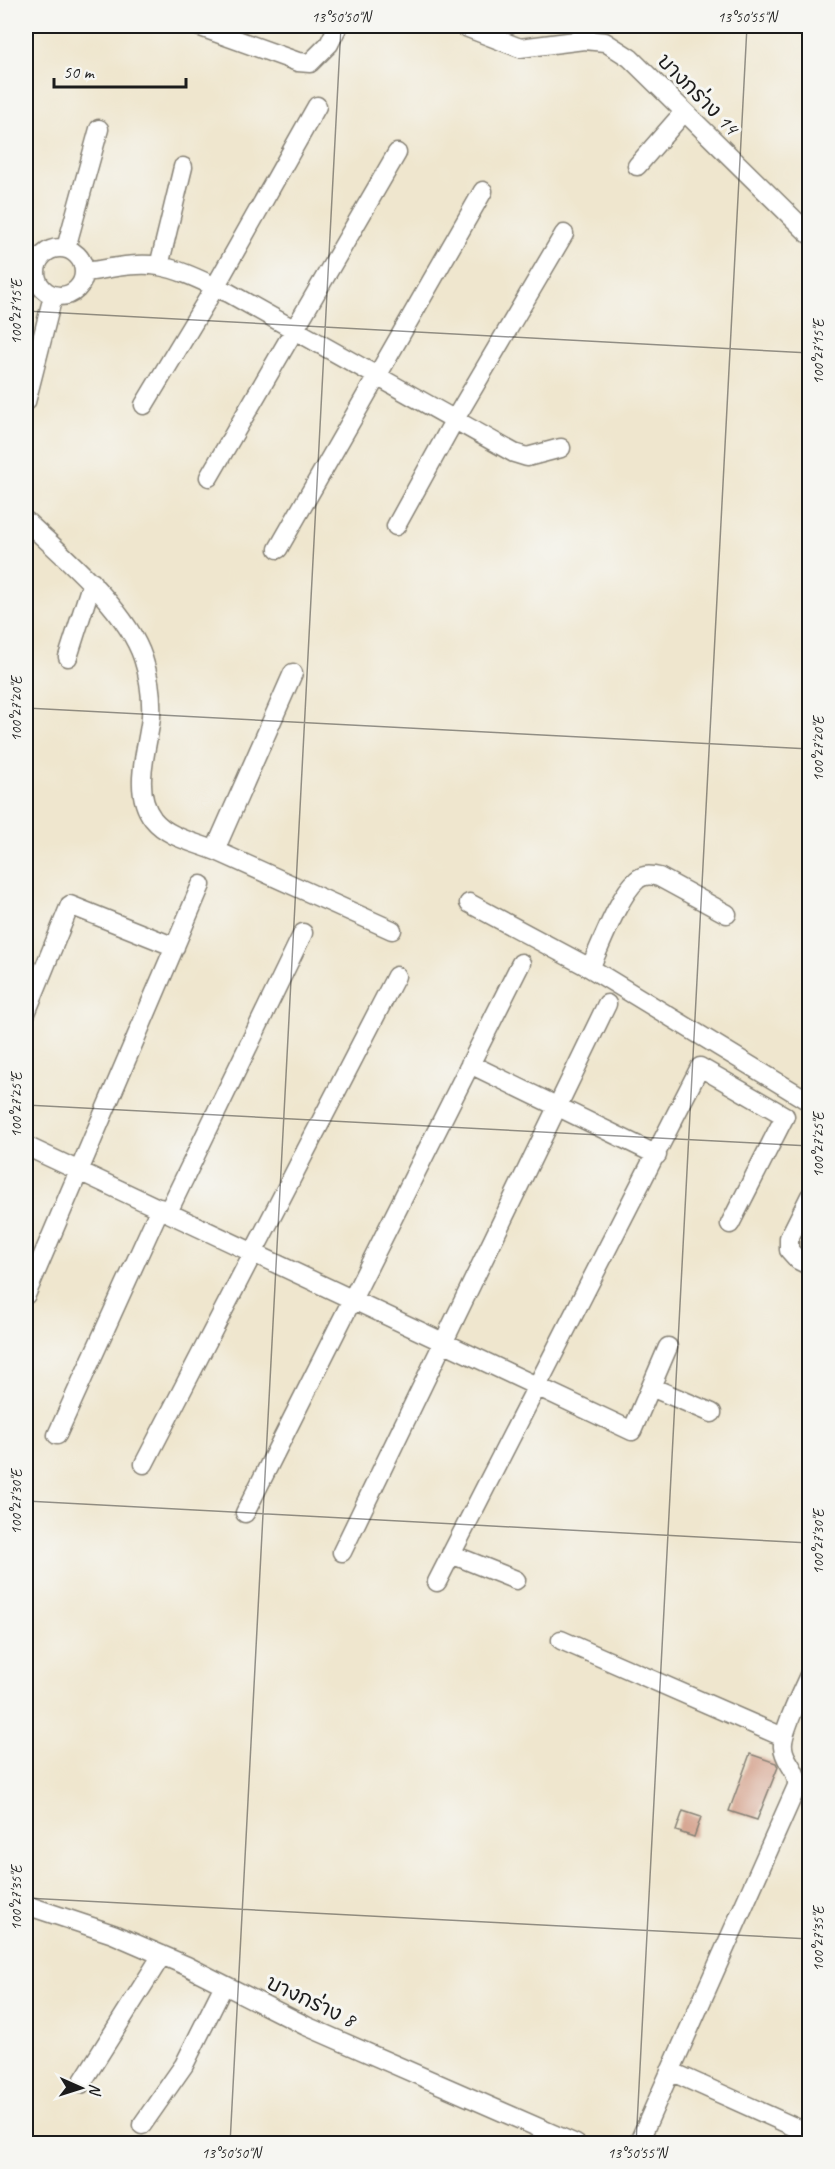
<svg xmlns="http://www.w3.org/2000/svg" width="835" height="2169" font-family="Caveat,'Playpen Sans Thai',sans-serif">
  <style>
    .building { fill: #d39e88 }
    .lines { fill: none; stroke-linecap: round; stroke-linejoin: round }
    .minor-casing { stroke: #868175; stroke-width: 21 }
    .minor { stroke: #fff; stroke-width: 18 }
    .ticks { fill: none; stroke: #1c1c1c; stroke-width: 1.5; stroke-opacity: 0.45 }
    .labels { text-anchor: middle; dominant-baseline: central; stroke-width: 6; stroke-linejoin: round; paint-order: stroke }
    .street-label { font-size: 21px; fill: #1c1c1c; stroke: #f6f6f2 }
    .neatline { fill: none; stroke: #1c1c1c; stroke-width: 2 }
    .ticks-label { font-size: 15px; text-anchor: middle; fill: #1c1c1c }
  </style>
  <rect width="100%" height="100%" fill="#f6f6f2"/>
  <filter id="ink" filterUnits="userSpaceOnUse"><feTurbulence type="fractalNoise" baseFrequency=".0167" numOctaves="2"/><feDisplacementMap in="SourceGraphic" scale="12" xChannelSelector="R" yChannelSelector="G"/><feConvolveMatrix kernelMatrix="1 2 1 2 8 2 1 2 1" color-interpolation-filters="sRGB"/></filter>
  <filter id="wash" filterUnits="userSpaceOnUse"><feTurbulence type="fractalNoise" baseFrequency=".008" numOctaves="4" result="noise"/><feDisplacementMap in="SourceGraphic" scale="24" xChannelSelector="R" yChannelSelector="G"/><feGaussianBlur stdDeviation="1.35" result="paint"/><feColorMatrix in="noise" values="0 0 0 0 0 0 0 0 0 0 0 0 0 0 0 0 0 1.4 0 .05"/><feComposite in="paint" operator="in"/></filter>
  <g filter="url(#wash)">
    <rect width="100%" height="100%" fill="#efe6ce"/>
    <g id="blocks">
      <path class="building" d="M 750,1754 L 776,1763 L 778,1767 L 757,1820 L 729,1811 Z
        M 683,1811 L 701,1817 L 694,1837 L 676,1831 Z"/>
    </g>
  </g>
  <g filter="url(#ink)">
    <use href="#blocks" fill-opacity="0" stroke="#868175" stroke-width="1.5"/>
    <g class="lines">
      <g class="minor-casing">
        <path id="minor" d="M 198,26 L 298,62 L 310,63 L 329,44 L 338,26
          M 463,26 L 520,48 L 584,40 L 605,42 L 630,58 L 810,235
          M 637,166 L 684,112
          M36 272a24 24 0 1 1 48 0a24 24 0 1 1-48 0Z
          M 66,248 L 99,129
          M 159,266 L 183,167
          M 85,272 C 108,269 135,262 159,266 C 183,270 208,284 229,293 L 514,453 L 527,457 L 561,448
          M 26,402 L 53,296
          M 144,405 L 215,287 L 317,106
          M 209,477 L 397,153
          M 26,521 C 63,556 127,609 143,658 C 149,676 152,698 151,717 C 148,749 131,790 153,819 C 169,839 199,843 221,853 C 278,879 335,904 392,930
          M 396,526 L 455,419 L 564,234
          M 278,549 L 483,191
          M 68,657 L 92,582
          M 215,850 L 293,673
          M 469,903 L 590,968 C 601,945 619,895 637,880 C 643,874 652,875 659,877 L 727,914
          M 590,968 L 810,1102
          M 26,1013 L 70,905 L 175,947
          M 470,1064 L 657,1155
          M 26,1146 L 632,1431 L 668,1347
          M 810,1196 L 789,1238 L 789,1250 L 798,1260 L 810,1266
          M 168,1212 L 303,933
          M 26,1295 L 201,885
          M 651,1387 L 712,1413
          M 57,1435 L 160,1208
          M 144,1464 L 396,976
          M 245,1513 L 521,963
          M 342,1552 L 607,1004
          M 451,1554 L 516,1580
          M 437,1582 L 700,1067 L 785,1116 L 730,1224
          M 561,1640 L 783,1737
          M 26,1905 L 113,1934 L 187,1966 L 306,2026 L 576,2144
          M 670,2071 L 810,2134
          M 81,2084 L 162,1955
          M 142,2125 L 184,2065 L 224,1985
          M 638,2144 L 797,1786 C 798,1769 784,1762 783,1747 C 781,1733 803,1689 810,1673"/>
      </g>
      <use href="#minor" class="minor"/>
    </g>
  </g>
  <path class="ticks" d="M 26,311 L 810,353M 26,708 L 810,749M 26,1105 L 810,1146M 26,1501 L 810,1543M 26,1898 L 810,1939M 230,2144 L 341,26M 636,2144 L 747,26"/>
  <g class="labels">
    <g class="street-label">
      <text transform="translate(698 94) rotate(45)">บางกร่าง 14</text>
      <text transform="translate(311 2001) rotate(25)">บางกร่าง 8</text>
    </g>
  </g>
  <rect width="835" height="2169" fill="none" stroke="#f6f6f2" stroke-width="66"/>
  <g transform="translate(81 2088) rotate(93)" stroke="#f6f6f2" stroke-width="4.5" paint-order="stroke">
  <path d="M0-4.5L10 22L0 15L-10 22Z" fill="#1c1c1c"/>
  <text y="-9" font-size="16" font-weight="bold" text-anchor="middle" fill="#1c1c1c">N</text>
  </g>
  <path d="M54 78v9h132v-9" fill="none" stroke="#1c1c1c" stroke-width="3"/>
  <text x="63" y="78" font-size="18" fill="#1c1c1c" stroke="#f6f6f2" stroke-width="4.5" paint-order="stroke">50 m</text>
  <rect x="33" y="33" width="769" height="2103" class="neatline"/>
  <g class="ticks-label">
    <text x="341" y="22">13°50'50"N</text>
    <text x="747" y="22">13°50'55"N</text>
    <text transform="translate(16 312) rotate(-90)" y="5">100°27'15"E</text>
    <text transform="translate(818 352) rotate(-90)" y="5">100°27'15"E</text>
    <text transform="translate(16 709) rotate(-90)" y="5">100°27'20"E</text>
    <text transform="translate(818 749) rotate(-90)" y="5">100°27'20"E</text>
    <text transform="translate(16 1105) rotate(-90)" y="5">100°27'25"E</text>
    <text transform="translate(818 1145) rotate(-90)" y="5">100°27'25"E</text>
    <text transform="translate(16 1502) rotate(-90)" y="5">100°27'30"E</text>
    <text transform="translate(818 1542) rotate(-90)" y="5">100°27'30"E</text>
    <text transform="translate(16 1898) rotate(-90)" y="5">100°27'35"E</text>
    <text transform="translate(818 1939) rotate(-90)" y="5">100°27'35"E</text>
    <text x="231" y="2158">13°50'50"N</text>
    <text x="637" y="2158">13°50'55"N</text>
  </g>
</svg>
